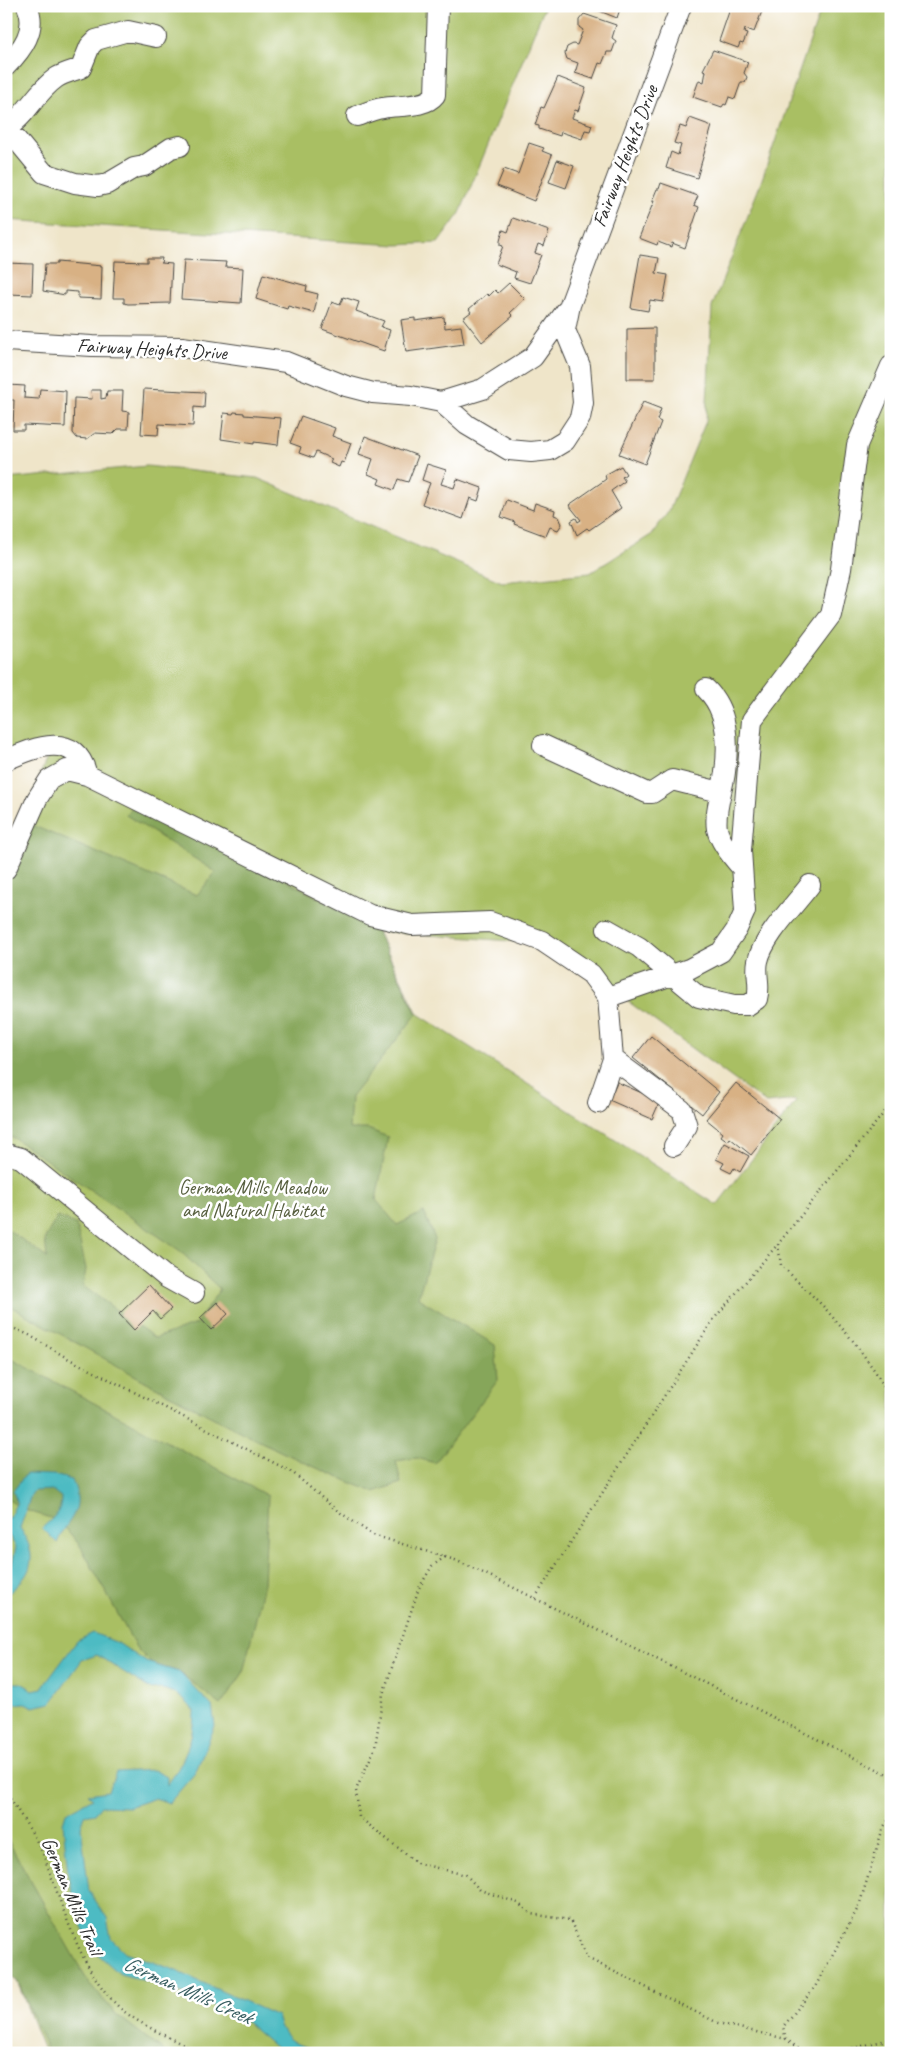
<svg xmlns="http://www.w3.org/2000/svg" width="897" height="2059" font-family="Caveat,sans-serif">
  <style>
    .green { fill: #a9bf64; stroke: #6a7548; fill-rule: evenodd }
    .forest { fill: #86a65a; stroke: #586842 }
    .water { fill: #4dbbc3; stroke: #3c7377 }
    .building { fill: #d8b184 }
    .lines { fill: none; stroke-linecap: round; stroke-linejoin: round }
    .minor-casing { stroke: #484743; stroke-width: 22 }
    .path { stroke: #484743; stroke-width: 2.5; stroke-dasharray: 1 4; stroke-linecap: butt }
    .minor { stroke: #fff; stroke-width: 20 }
    .labels { text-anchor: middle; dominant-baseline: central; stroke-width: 5; stroke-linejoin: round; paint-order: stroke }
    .street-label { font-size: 20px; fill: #2b2b2b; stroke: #fff }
    .park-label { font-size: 20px; fill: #575f3f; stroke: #fff }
    .water-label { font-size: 21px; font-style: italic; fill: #375d60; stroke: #fff }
  </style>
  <rect width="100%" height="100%" fill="#fff"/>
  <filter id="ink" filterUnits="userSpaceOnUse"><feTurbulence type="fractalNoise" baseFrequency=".02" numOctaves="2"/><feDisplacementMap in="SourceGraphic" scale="10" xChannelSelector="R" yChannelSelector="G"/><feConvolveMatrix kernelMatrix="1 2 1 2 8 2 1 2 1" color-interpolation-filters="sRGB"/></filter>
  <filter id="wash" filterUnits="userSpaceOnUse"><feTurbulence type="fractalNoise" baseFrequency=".0096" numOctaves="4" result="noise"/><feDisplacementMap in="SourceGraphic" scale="20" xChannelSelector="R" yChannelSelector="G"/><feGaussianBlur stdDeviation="1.12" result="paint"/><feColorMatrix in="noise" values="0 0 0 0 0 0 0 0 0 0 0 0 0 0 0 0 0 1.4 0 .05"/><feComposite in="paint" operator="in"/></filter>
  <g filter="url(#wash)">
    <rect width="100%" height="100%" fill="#efe5c9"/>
    <path class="green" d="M 6,6 L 545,6 L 460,213 L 438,243 L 397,245 L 6,220 Z
      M 822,6 L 891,6 L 891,2053 L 45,2053 L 6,1953 L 6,861 L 52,745 L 6,769 L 6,479 L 147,466 L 257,478 L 502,582 L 590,573 L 651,535 L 669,511 L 706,421 L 712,307 L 760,185 ZM 377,931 L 550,944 L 766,1103 L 797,1100 L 717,1205 L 418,1014 Z"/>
    <path class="forest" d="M 139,799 L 376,930 L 417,1014 L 351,1097 L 349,1129 L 368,1129 L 388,1137 L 376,1200 L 397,1225 L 424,1212 L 435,1239 L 418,1298 L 495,1345 L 498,1380 L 435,1463 L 417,1458 L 396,1461 L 401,1483 L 374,1492 C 246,1442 127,1370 6,1304 L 6,1228 L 47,1258 L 45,1238 L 57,1217 L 76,1224 L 86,1269 L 83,1286 L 155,1338 L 196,1324 L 220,1289 L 179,1250 L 14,1138 L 6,1137 L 6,861 L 22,821 L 197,895 L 216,872 L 126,815 Z
      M 6,1356 L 268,1496 L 264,1584 L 243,1673 L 221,1705 L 179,1672 L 152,1664 L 137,1649 L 81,1547 L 60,1521 L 22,1509 L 6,1498 Z
      M 6,1837 L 88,1982 L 116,2014 L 166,2053 L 49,2053 L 18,1982 L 6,1973 Z"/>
    <path class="water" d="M 26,1474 L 54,1475 L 72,1480 C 86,1512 68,1517 57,1543 L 42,1528 C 52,1519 62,1512 61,1497 L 52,1490 L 34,1491 L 31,1495 L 20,1528 C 39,1557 33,1575 6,1595 L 6,1573 L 12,1564 L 16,1547 L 6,1531 L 6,1517 L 9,1518 L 17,1502 L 13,1491 Z
      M 93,1633 L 118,1643 L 146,1662 L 179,1672 L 212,1706 L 215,1726 L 195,1773 L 169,1803 L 155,1798 L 129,1807 L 101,1806 L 95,1813 L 85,1815 L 81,1827 L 89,1891 L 107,1918 L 111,1938 L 125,1952 L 172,1969 L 277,2016 C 285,2046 300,2045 328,2053 L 282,2053 L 235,2013 L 200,2001 L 168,1987 L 120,1974 L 92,1949 L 81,1925 L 68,1874 L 63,1823 L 66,1813 L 93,1798 L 88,1794 L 108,1791 L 116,1772 L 154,1770 L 167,1777 L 167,1785 C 184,1763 194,1739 194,1711 C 185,1699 169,1685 152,1690 L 97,1655 L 82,1660 L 51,1703 L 33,1707 L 25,1703 L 6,1705 L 6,1683 L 21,1683 L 33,1690 L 42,1688 L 77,1641 Z"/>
    <g id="blocks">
      <path class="building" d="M 587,6 L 621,6 L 617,18 Z
        M 731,6 L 764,6 L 754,32 L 745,29 L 744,33 L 747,34 L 743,44 L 740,43 L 738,48 L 719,41 Z
        M 584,14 L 616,25 L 612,38 L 616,41 L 612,52 L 607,52 L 602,64 L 599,63 L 593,79 L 575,73 L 578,63 L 567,59 L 565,53 L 567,47 L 573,44 L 577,45 L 583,30 L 579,27 L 579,20 Z
        M 713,50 L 748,62 L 744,73 L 747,77 L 745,82 L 741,82 L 735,99 L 729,97 L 726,105 L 724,104 L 722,107 L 693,97 L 699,80 L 704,82 L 706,71 L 703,70 Z
        M 558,77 L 586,88 L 578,111 L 575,110 L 572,118 L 592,125 L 590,131 L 585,130 L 582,139 L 561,132 L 560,136 L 539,129 L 539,126 L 535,125 L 541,107 L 544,108 Z
        M 690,118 L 712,126 L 697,178 L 666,168 L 671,152 L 678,155 L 681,145 L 674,143 L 680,126 L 686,128 Z
        M 529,143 L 544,148 L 542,151 L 552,155 L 534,201 L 497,186 L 504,169 L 518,174 Z
        M 557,160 L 574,166 L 566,188 L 549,182 Z
        M 661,183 L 698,196 L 694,205 L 699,207 L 685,248 L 672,243 L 671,247 L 658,242 L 657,245 L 639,238 L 654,201 L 652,201 L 657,189 L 659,189 Z
        M 513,218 L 549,231 L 544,246 L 538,244 L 535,253 L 541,255 L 530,283 L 514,278 L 516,272 L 496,264 L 503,246 L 500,245 L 500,241 L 503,230 L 508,232 Z
        M 640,255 L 659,258 L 656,273 L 668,275 L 663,302 L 650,300 L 648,311 L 631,308 Z
        M 147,258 L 162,258 L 161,263 L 172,264 L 170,303 L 128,304 L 124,303 L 124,298 L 113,298 L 115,261 L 147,262 Z
        M 184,260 L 226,262 L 225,267 L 243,268 L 241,303 L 181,299 Z
        M 57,262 L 102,266 L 101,299 L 78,298 L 78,292 L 65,291 L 65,295 L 43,291 L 45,264 L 57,264 Z
        M 6,263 L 33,264 L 32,295 L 9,294 L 9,287 L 6,287 Z
        M 263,274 L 307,286 L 306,291 L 318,294 L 314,313 L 288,306 L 287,309 L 256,299 Z
        M 509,283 L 525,299 L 510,313 L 513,316 L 482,342 L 463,318 L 471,312 L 469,309 L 487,294 L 489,296 L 495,290 L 498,293 Z
        M 343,297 L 359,302 L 356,311 L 384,321 L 381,327 L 390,330 L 384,351 L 322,329 L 332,302 L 340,305 Z
        M 444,317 L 445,328 L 461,326 L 464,344 L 406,352 L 401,320 L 415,318 L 415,321 Z
        M 655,328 L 655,379 L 627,379 L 627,329 Z
        M 8,385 L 25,386 L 24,398 L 39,399 L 40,389 L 66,391 L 65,427 L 24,425 L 24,430 L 13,430 L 14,400 L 8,400 Z
        M 144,389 L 205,392 L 204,408 L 194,407 L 193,426 L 159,424 L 158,435 L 141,434 Z
        M 91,390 L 101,390 L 101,399 L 106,398 L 107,391 L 123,391 L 122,411 L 129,412 L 128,429 L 118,429 L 113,434 L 95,433 L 87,439 L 77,438 L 73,433 L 74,398 L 92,399 Z
        M 643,402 L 661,409 L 657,420 L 661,422 L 645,464 L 619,454 Z
        M 234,412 L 244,413 L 244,415 L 281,418 L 278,445 L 254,442 L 254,444 L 221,439 L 224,413 L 233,414 Z
        M 301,416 L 335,428 L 332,436 L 351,443 L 344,463 L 341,462 L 339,467 L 330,463 L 332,459 L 316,452 L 313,458 L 299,453 L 301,447 L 290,443 Z
        M 365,436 L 418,456 L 408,482 L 398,479 L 394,490 L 378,484 L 380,479 L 368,474 L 373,459 L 359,454 Z
        M 427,464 L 446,470 L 441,484 L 454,488 L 457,479 L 482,488 L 478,501 L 470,498 L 463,519 L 422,504 L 430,483 L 422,480 Z
        M 621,466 L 626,474 L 622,477 L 625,481 L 611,491 L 621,508 L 589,530 L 587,528 L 577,535 L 571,521 L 576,518 L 578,522 L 581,520 L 569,505 L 602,482 L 606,479 L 605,475 Z
        M 507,500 L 533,510 L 535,503 L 555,510 L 554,515 L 559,517 L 562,524 L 558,530 L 550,527 L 546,536 L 514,524 L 515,522 L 501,517 Z
        M 651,1036 L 719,1092 L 702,1114 L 633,1058 Z
        M 617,1082 L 660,1101 L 652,1119 L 609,1100 Z
        M 736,1083 L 780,1119 L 751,1155 L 730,1138 L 728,1141 L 721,1136 L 723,1133 L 706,1119 Z
        M 725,1143 L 749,1156 L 740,1172 L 734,1168 L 731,1173 L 721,1168 L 724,1163 L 716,1159 Z
        M 149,1285 L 171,1309 L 160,1319 L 153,1311 L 134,1330 L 119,1314 Z
        M 217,1302 L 228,1314 L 211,1330 L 200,1318 Z"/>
    </g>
  </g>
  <g filter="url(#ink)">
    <use href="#blocks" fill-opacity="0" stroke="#484743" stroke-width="1"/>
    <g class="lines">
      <g class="minor-casing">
        <path id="minor" d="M 6,66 C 22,50 38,29 27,6
          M 357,116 C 365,113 374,109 383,108 C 398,105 425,108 435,95 L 438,6
          M 6,129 C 26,116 36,92 56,78 C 63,73 73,71 81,68 L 90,46 L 96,40 L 128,31 L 156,37
          M 6,135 L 16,139 L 44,173 L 75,183 L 98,186 L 107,184 L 134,168 L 144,166 L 171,148 L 180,146
          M 6,341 L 92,346 L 182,347 L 286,362 L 346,386 L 373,393 L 411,396 L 441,402 L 467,425 L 509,450 L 531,452 L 550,450 L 565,441 L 580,418 L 583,403 L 580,366 L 565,330 L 570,305 L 681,6
          M 441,402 L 483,389 L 533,357 L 566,311
          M 706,689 C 728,710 729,742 725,772 C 723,790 714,810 717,829 C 720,842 733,858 742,868
          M 543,745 L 647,793 L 652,793 L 672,780 L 720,792
          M 6,760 C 36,747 75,730 87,775
          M 6,869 L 37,799 L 49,780 L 67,770 L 87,775 L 370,915 L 412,925 L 490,922 L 542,941 L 591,974 L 608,997 L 689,969 L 721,952 L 737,929 L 745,911 L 741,850 L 752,720 L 831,615 L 841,569 L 857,445 L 891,366
          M 607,929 L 639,947 L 699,997 L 734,1005 L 748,1005 L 757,999 C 761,985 755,974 758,961 C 763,937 795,905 810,885
          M 608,997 L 613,1059 L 682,1110 L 687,1126 L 674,1146
          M 598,1103 L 613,1059
          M 6,1154 L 21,1158 L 167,1278 L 194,1293"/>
      </g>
      <path class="path" d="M 891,1104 L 778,1244 L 781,1265 L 823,1306 L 854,1342 L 875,1371 L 891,1399
        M 6,1325 L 29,1335 L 67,1358 L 292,1472 L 335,1509 L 373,1535 L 455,1560 L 492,1577 L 891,1776
        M 445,1557 L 432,1566 L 419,1588 L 383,1694 L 375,1748 L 356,1790 L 359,1817 L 417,1863 L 466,1875 L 480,1890 L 518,1903 L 531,1914 L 570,1920 L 587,1958 L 718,2023 L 786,2039 L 804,2053
        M 535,1598 L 713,1320 L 778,1244
        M 6,1789 C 16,1811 33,1831 42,1852 C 63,1903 75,1960 114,2002 C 131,2022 175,2039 198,2053
        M 786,2039 L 783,2027 L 815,1987 L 859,1906 L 883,1828 L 891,1816
        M 833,2053 L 891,2039"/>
      <use href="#minor" class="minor"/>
    </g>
  </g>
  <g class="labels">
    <g class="street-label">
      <text transform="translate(625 156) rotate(-69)">Fairway Heights Drive</text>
      <text transform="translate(152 349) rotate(3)">Fairway Heights Drive</text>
      <text transform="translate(72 1896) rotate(67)">German Mills Trail</text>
    </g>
    <g class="park-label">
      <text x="253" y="1187">German Mills Meadow<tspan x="253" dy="23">and Natural Habitat</tspan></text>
    </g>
    <g class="water-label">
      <text transform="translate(188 1990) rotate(24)">German Mills Creek</text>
    </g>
  </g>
  <rect width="897" height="2059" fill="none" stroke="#fff" stroke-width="25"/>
</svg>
